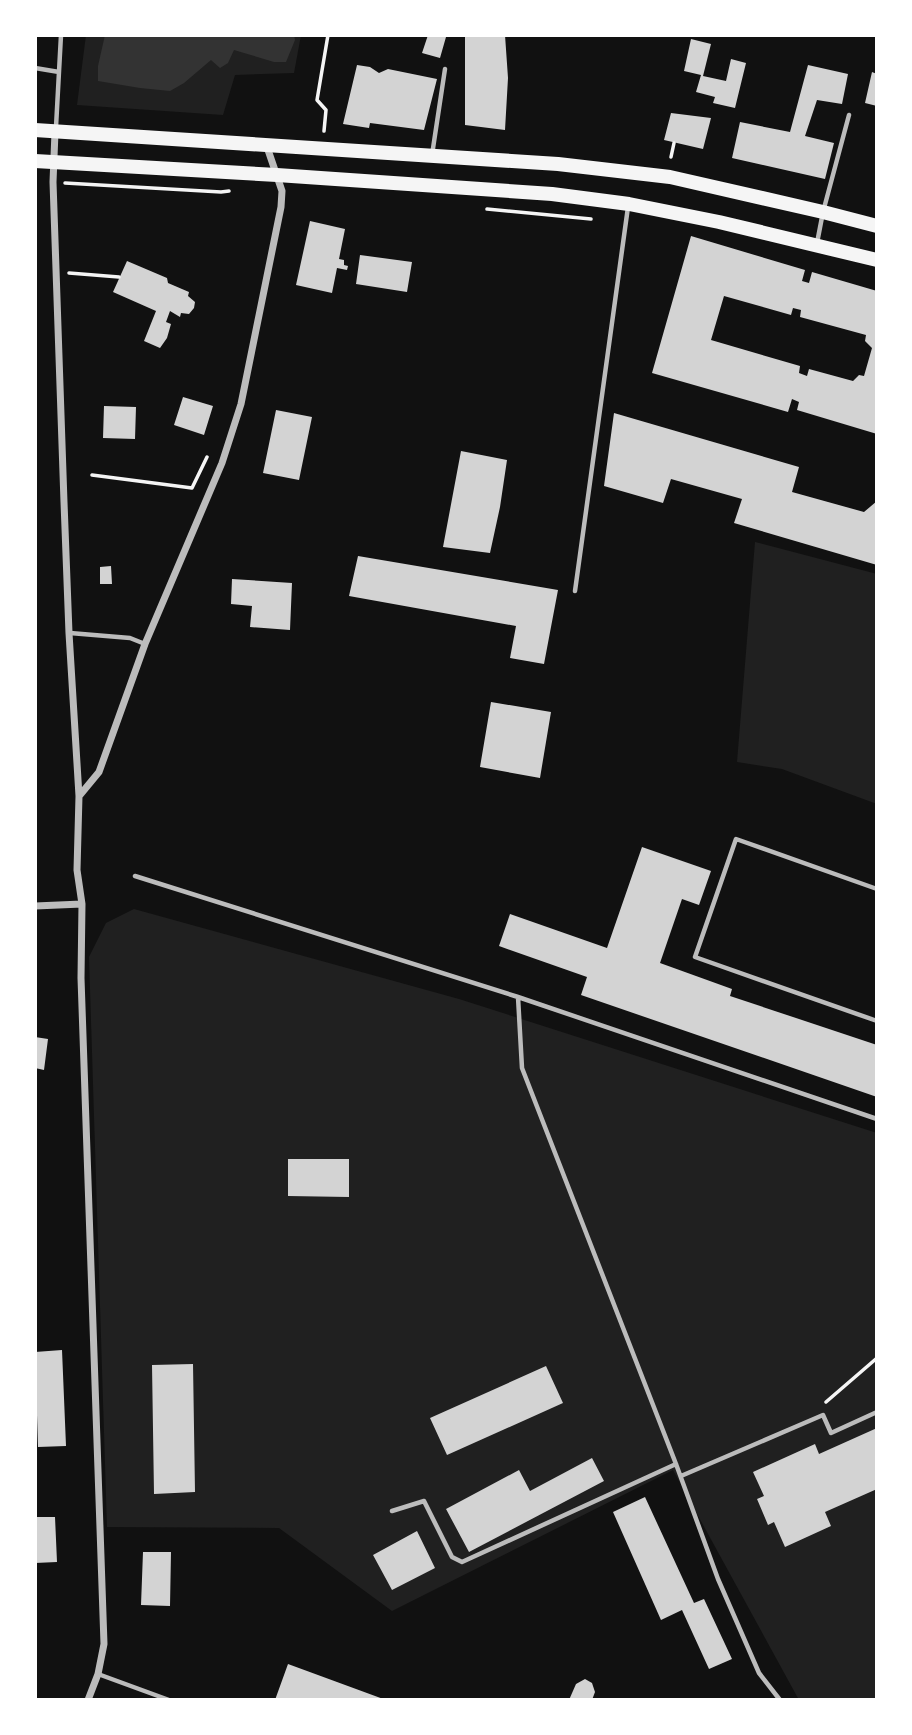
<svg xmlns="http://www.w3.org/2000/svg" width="912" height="1735" font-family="'Open Sans',sans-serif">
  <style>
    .green { fill: #202020 }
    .water { fill: #333 }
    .building { fill: #d3d3d3; fill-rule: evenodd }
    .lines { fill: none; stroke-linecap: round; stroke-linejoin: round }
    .path { stroke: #f5f5f5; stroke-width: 3.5 }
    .service { stroke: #bcbcbc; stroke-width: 4.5 }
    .minor { stroke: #bcbcbc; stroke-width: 7 }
    .primary { stroke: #f5f5f5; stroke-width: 14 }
  </style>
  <rect width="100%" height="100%" fill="#111"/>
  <path class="green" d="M 86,35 L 301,35 L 294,73 L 235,75 L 223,115 L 77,105 Z
    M 755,542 L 877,574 L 877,804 L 782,769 L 737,762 Z
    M 134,909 L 459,999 L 877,1133 L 877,1700 L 799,1700 L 673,1470 L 392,1611 L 279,1528 L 107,1527 L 89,957 L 106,923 Z"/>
  <path class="water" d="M 105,35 L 294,35 L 295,40 L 286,62 L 274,62 L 234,50 L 228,63 L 220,68 L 211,60 L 184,83 L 170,91 L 140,88 L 98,81 L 98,66 Z"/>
  <path class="building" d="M 428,35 L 438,35 L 446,37 L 440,58 L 422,53 Z
    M 465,35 L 505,35 L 508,78 L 505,130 L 465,125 Z
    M 691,39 L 711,44 L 703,76 L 726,81 L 731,59 L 746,63 L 735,108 L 713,103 L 715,97 L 696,92 L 701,75 L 684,71 Z
    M 357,65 L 370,67 L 379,73 L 388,69 L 437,79 L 424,130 L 370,123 L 369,128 L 343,124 Z
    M 808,65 L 848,74 L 842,104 L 817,100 L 805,136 L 834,143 L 825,179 L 732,158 L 740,122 L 790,132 Z
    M 872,72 L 877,74 L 877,106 L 865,103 Z
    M 671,113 L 711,118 L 703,149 L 664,140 Z
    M 310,221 L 345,229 L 339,259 L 344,260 L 344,265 L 348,266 L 347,270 L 337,268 L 332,293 L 296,285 Z
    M 691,236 L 805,270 L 802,281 L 809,283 L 812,272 L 877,291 L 877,434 L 797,410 L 799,402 L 792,399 L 788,412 L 652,373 ZM 724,296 L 791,315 L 793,308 L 801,310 L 800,317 L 866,335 L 865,341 L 872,348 L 864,376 L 859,375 L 853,381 L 809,369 L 807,376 L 799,373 L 800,366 L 711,340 Z
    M 360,255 L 412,262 L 407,292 L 356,284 Z
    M 127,261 L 167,278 L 168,283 L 189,292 L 188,296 L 195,302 L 194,308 L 189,314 L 181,313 L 180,317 L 170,311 L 166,322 L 171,324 L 167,338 L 160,348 L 144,341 L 156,311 L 113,292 Z
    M 183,397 L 213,406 L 204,435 L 174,425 Z
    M 104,406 L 136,407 L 135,439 L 103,438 Z
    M 276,410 L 312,417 L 299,480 L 263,473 Z
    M 614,413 L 799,467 L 792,492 L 864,512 L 877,501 L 877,565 L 734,523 L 742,499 L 671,479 L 663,503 L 604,486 Z
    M 461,451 L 507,460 L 500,507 L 490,553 L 443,547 Z
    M 358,556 L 558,590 L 544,664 L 510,658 L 516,626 L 349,596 Z
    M 111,566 L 112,584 L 100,584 L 100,567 Z
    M 232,579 L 292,583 L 290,630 L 250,627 L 252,606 L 231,604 Z
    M 491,702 L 551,712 L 540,778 L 480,767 Z
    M 642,847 L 711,871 L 699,905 L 682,899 L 660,963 L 732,989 L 730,996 L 877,1045 L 877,1097 L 581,995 L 587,977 L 499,946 L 510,914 L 607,948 Z
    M 35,1037 L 48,1039 L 44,1070 L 35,1068 Z
    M 288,1159 L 349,1159 L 349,1197 L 288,1196 Z
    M 62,1350 L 66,1446 L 38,1447 L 35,1352 Z
    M 193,1364 L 195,1492 L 154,1494 L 152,1365 Z
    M 546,1366 L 563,1403 L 447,1455 L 430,1418 Z
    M 877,1428 L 877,1489 L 825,1512 L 831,1526 L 785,1547 L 774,1522 L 768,1525 L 757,1499 L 764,1496 L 753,1472 L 815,1444 L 819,1454 Z
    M 592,1458 L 604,1481 L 469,1552 L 446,1509 L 519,1470 L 530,1491 Z
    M 645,1497 L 694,1603 L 704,1599 L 732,1659 L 709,1669 L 682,1610 L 661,1620 L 613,1512 Z
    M 35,1517 L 55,1517 L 57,1562 L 35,1563 Z
    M 417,1531 L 435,1568 L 392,1590 L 373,1555 Z
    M 143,1552 L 171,1552 L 170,1606 L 141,1605 Z
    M 288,1664 L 386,1700 L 275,1700 Z
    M 585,1679 L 592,1683 L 595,1692 L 592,1700 L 569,1700 L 576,1684 Z"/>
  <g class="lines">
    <path class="path" d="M 324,131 L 326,110 L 317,100 L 328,35
      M 671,157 L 674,143
      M 65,183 L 221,192 L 229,191
      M 487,209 L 591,219
      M 69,273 L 119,277
      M 92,475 L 192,488 L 207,457
      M 826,1402 L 877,1358"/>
    <path class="service" d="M 35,68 L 59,72
      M 56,127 L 61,35
      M 432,155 L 445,69
      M 817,243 L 823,212 L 849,115
      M 575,591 L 628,207
      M 70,633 L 130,638 L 145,644
      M 135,876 L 518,997 L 877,1119
      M 877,889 L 736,839 L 695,957 L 877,1021
      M 518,997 L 522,1068 L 676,1464 L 718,1579 L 759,1673 L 780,1700
      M 681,1476 L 823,1415 L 831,1433 L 877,1412
      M 392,1511 L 424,1501 L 452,1557 L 462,1562 L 676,1464
      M 98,1674 L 169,1700"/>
    <path class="minor" d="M 55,132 L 53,182 L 64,502 L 69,633 L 79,796 L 77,870 L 82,904 L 81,978 L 104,1644 L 98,1674 L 88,1700
      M 80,795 L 99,772 L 145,644 L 222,463 L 241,404 L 281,207 L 282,191 L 266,144
      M 35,906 L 82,904"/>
    <path class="primary" d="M 35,130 L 558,164 L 670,177 L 823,212 L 877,226
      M 35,161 L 277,175 L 552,194 L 629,204 L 719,222 L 877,260"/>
  </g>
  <rect width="912" height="1735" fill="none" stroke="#ffffff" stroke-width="74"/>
</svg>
